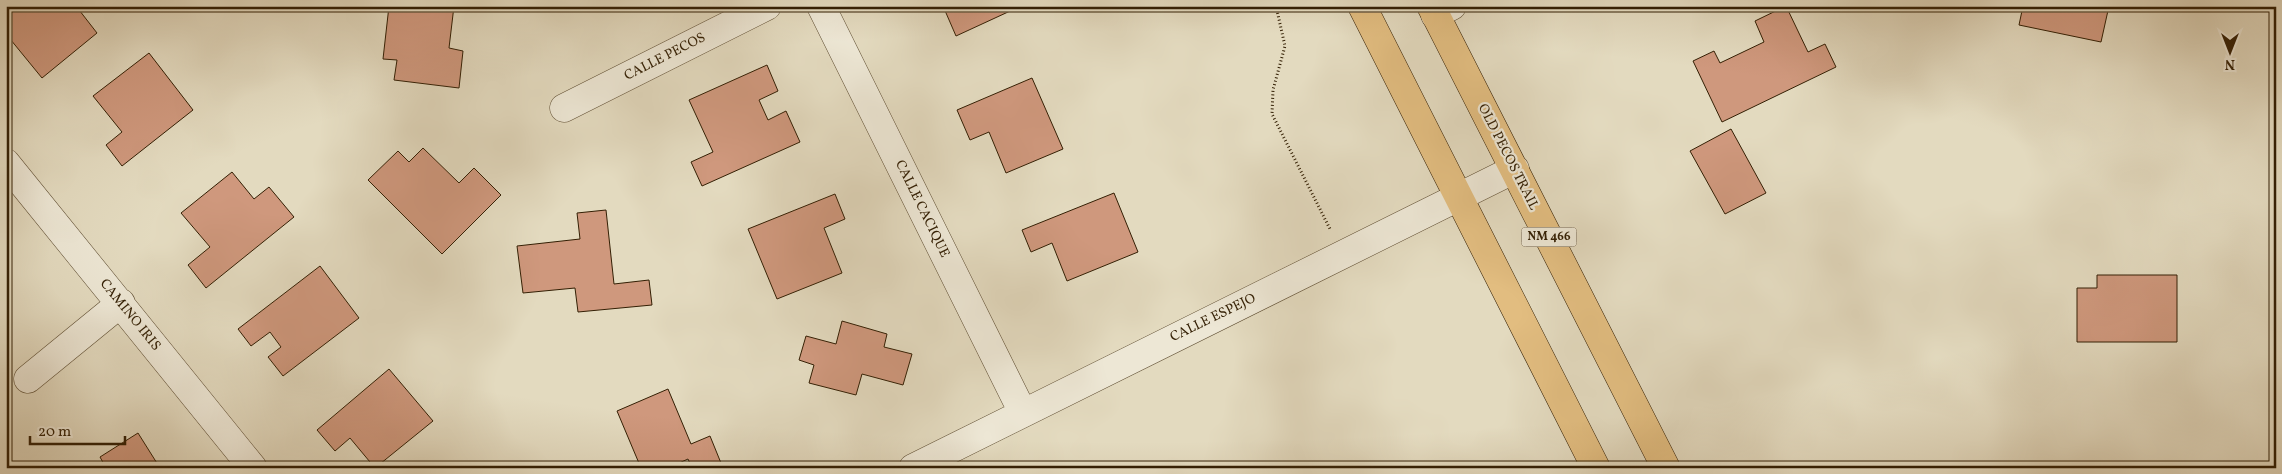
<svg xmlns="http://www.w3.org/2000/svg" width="2282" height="474" font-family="Vollkorn,serif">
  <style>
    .building { fill: #cf987d; stroke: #331f04 }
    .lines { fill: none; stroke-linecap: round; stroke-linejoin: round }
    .street-casing { stroke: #5f4e33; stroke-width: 29 }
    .primary-casing { stroke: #331f04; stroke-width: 29 }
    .path { stroke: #331f04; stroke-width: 3; stroke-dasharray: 1 2.5; stroke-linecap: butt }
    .street { stroke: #ede7d5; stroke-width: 28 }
    .primary { stroke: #e2bd80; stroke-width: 28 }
    .labels { text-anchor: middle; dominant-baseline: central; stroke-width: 4.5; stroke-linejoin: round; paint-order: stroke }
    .shield { fill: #ede7d5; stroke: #6b5b43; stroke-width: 1 }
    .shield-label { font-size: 12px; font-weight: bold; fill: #331f04 }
    .street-label { font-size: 14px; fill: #331f04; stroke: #ede7d5 }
  </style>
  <rect width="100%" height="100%" fill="#e3dabf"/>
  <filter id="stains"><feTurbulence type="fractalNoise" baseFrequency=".004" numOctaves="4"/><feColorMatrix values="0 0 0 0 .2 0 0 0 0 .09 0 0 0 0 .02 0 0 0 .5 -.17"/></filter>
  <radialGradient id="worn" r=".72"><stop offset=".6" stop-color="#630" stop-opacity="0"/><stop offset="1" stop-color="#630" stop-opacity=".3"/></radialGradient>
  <path class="building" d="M 6,6 L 76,6 L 97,33 L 42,78 L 6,34 Z
    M 389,6 L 454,6 L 449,48 L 463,51 L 459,88 L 394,80 L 397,60 L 383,59 Z
    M 943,6 L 1021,6 L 956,36 Z
    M 1786,6 L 1808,52 L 1825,44 L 1836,67 L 1722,122 L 1693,61 L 1714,51 L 1720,63 L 1764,42 L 1755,21 Z
    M 2023,6 L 2109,6 L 2101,42 L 2019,25 Z
    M 149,53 L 193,110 L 122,166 L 106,145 L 122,132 L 93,96 Z
    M 767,65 L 778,91 L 759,100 L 768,120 L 786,111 L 800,142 L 702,186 L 691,162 L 713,152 L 689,100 Z
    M 1032,78 L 1063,149 L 1006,173 L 989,132 L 970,140 L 957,110 Z
    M 1731,129 L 1766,193 L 1725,214 L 1690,151 Z
    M 423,148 L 459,183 L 474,168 L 501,195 L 442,254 L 368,180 L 398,151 L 409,162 Z
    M 232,172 L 254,199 L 269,187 L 294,217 L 206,288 L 188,265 L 210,247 L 181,213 Z
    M 1114,193 L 1138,252 L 1067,281 L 1052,243 L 1031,252 L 1022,230 Z
    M 835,194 L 845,219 L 824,228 L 842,273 L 777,299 L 748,229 Z
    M 606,210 L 614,284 L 649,280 L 652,305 L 578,312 L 575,288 L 523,293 L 517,246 L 580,239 L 577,213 Z
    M 320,266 L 359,318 L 283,376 L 268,357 L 281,347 L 270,332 L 251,346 L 238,329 Z
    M 2097,275 L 2177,275 L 2177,342 L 2077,342 L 2077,288 L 2097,288 Z
    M 842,321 L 887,334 L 884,347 L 912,354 L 903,385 L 862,374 L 856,395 L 809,383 L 814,365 L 799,360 L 806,336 L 836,344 Z
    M 389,369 L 433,421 L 375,468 L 350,438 L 335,451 L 317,430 Z
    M 668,389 L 691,444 L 710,436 L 723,468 L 692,468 L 688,459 L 668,468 L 641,468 L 617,411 Z
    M 138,433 L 160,468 L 106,468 L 100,457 Z"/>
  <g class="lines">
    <g class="street-casing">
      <path id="street" d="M 821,6 L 1023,413
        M 1435,15 L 1452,6
        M 564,108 L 767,6
        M 6,163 L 253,468
        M 28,379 L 121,303
        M 913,468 L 1515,169"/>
    </g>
    <g class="primary-casing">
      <path id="primary" d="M 1362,6 L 1596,468
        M 1431,6 L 1666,468"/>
    </g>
    <path class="path" d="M 1276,6 L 1285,46 L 1273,90 L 1272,114 L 1330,229"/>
    <use href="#street" class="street"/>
    <use href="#primary" class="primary"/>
  </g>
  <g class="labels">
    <rect class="shield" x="1521.5" y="227.5" width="55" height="19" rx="4"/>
    <g class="shield-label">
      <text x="1549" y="237">NM 466</text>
    </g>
    <g class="street-label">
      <text transform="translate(665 57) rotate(-27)">CALLE PECOS</text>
      <text transform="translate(1508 157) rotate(63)">OLD PECOS TRAIL</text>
      <text transform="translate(922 209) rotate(64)">CALLE CACIQUE</text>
      <text transform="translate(130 315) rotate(51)">CAMINO IRIS</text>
      <text transform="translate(1213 318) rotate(-26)">CALLE ESPEJO</text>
    </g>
  </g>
  <rect width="2282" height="474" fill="none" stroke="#e3dabf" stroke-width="25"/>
  <rect x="8" y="8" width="2267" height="459" fill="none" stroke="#331f04" stroke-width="2.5"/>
  <rect x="12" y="12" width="2257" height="449" fill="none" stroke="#331f04"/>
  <g transform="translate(2230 52) rotate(180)" stroke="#ede7d5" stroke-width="4" paint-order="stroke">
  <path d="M0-4L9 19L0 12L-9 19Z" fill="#331f04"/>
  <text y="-8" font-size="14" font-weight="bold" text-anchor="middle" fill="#331f04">N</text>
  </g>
  <path d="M30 436v8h95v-8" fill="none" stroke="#331f04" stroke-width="2.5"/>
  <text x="38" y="436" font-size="15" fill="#331f04" stroke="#ede7d5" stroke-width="4" paint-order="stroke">20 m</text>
  <rect width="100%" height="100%" filter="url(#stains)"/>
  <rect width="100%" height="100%" fill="url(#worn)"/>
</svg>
